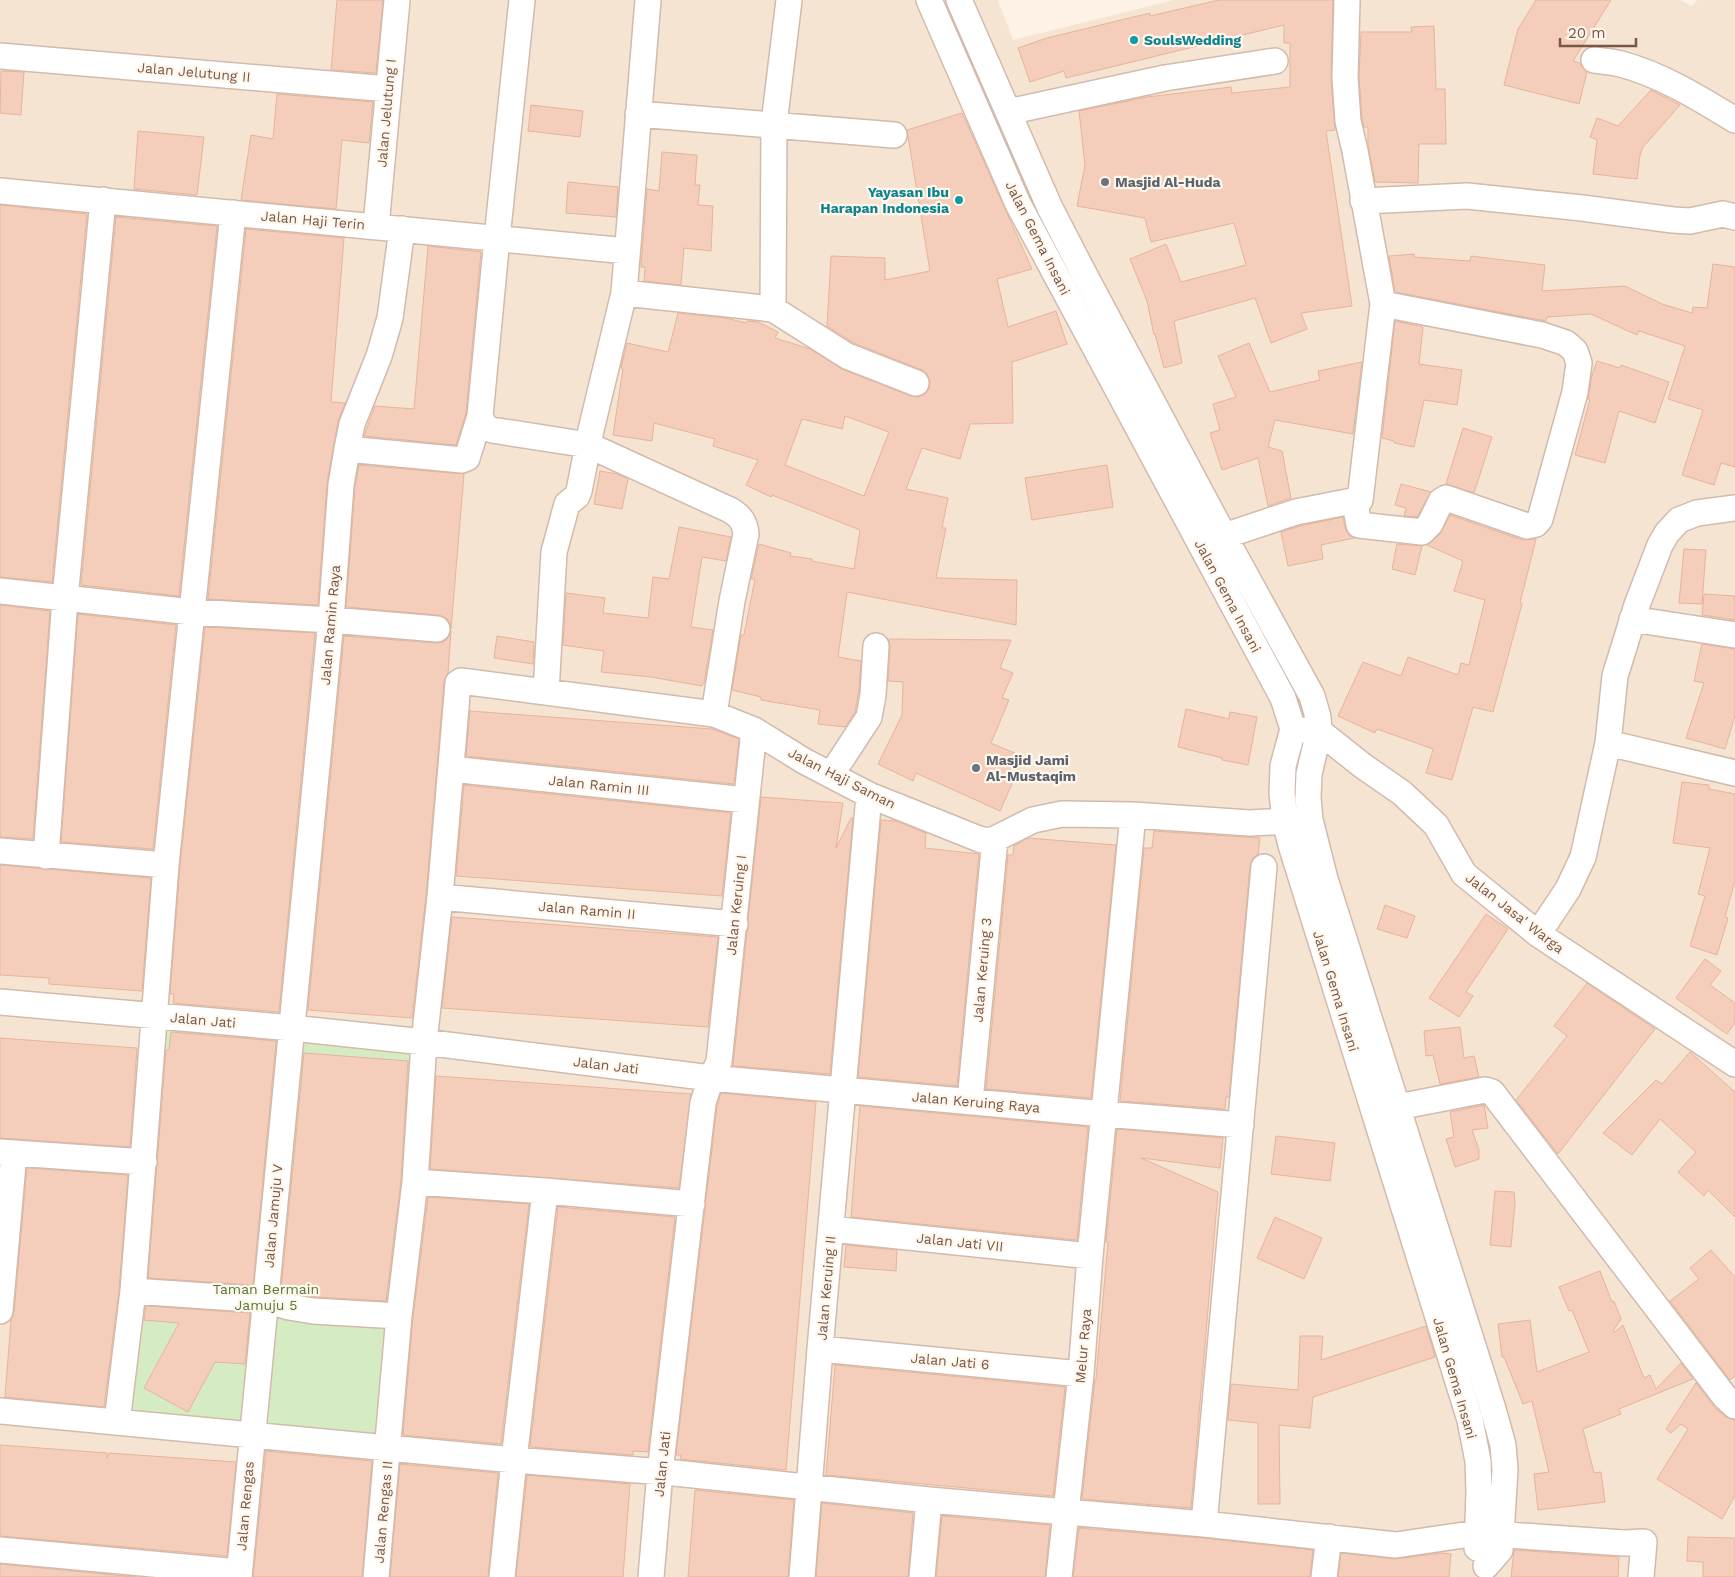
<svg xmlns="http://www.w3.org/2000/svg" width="1735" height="1577" font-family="'Work Sans',sans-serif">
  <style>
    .residential { fill: #f6e4d2 }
    .green { fill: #d5ecc2 }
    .building { fill: #f4cebb; stroke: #e8b39a; fill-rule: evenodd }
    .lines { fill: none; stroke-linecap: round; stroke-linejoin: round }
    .minor-casing { stroke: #d2bbac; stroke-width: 28 }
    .minor { stroke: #fff; stroke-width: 25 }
    .culture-dot { fill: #0f9aa8; stroke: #fff7ec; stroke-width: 2 }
    .worship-dot { fill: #6b7280; stroke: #fff7ec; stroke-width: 2 }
    .labels { text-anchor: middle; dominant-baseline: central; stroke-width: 4.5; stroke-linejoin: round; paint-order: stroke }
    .culture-label { font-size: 14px; font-weight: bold; fill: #0d838f; stroke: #fff7ec; text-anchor: start }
    .street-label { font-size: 14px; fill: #785748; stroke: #fff7ec }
    .worship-label { font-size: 14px; font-weight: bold; fill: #5b616d; stroke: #fff7ec; text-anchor: start }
    .park-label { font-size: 14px; fill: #52793c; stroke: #fff7ec }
  </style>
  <rect width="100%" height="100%" fill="#fdf2e5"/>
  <path class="residential" d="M 0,0 L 998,0 L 1013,40 L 1174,0 L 1680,0 L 1692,6 L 1697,0 L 1735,0 L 1735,1577 L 0,1577 Z"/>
  <path class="green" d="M 154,1016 L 424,1042 L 389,1447 L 117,1422 Z"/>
  <path class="building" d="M 337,0 L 383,0 L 376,73 L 331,70 Z
    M 1219,0 L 1333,0 L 1331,79 L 1335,130 L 1326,131 L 1352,306 L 1301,313 L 1307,329 L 1271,343 L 1255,298 L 1174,321 L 1182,363 L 1164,368 L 1155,334 L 1154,335 L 1147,301 L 1130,259 L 1166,244 L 1181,282 L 1246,265 L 1234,223 L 1151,242 L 1145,218 L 1077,206 L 1085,165 L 1079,111 L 1147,97 L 1231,87 L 1232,93 L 1290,87 L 1290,43 L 1284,43 L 1284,25 L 1066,78 L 1064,71 L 1030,82 L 1018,48 L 1047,38 L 1150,13 L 1150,16 Z
    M 1536,0 L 1611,0 L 1573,61 L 1580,63 L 1581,66 L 1587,72 L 1579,104 L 1504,85 L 1518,29 Z
    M 1434,26 L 1436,89 L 1445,89 L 1446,144 L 1419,144 L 1418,183 L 1375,182 L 1368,145 L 1368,127 L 1364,127 L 1362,119 L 1359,78 L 1361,32 L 1412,32 L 1411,27 Z
    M 1,71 L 24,72 L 21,115 L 0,113 Z
    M 1651,90 L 1680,105 L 1643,147 L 1640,155 L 1637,179 L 1593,174 L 1597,140 L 1590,137 L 1597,118 L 1618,126 Z
    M 277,94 L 373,102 L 369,143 L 342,140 L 336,209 L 241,200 L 251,135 L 273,139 Z
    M 531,105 L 583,111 L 580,137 L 528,131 Z
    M 962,113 L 1032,269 L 997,279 L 1008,327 L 1056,311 L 1067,344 L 1012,362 L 1013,423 L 970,424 L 960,459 L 922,448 L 906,489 L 948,498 L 942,528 L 946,528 L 936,578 L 1017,580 L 1016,625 L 847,592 L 838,657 L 861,661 L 859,690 L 855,712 L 845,727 L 818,724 L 820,710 L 761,700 L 761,697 L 732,690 L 741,635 L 744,635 L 755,579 L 751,579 L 759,544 L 791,553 L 790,556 L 812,559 L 812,561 L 854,569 L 860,530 L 772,495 L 771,497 L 746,485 L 758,460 L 713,446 L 715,439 L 654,423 L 652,441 L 613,435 L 623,369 L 621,368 L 627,343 L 668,352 L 678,313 L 726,318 L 746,323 L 747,321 L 758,322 L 778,332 L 775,338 L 810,349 L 842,369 L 911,396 L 918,397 L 925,394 L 929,389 L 930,381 L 927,374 L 922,370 L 854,343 L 827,326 L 831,256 L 885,258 L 885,280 L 930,271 L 907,130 ZM 845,416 L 889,432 L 864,496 L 785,465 L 802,419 L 842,429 Z
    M 138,131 L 204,137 L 197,195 L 134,189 Z
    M 662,152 L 697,155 L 695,185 L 700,185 L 698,205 L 713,206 L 711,251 L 684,248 L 681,285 L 644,281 L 645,267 L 641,267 L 647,189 L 659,191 Z
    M 568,182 L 618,187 L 616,217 L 566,213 Z
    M 0,205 L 87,214 L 52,582 L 0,577 Z
    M 116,217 L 217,226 L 179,596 L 81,585 Z
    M 246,229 L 344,238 L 331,402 L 345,403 L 338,421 L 327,483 L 318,605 L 208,599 Z
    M 428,246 L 481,252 L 466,413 L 456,445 L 364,436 L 375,406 L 414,409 Z
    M 1414,254 L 1414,257 L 1470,261 L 1471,256 L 1545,265 L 1542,291 L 1625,286 L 1662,304 L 1692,313 L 1693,307 L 1707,308 L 1713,264 L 1735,267 L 1735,467 L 1721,463 L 1714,485 L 1682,475 L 1703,410 L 1668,399 L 1685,346 L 1639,331 L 1637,335 L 1591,314 L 1547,317 L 1546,321 L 1395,292 L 1389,256 Z
    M 1395,321 L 1423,327 L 1419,364 L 1462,370 L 1457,405 L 1424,400 L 1414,447 L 1394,443 L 1394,441 L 1382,438 Z
    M 1249,343 L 1270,392 L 1320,380 L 1318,371 L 1362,362 L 1353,434 L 1275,420 L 1268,447 L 1282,451 L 1291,498 L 1268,506 L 1258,458 L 1222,470 L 1210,433 L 1220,430 L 1213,404 L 1236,397 L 1218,356 Z
    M 1597,361 L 1620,368 L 1621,365 L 1669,382 L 1655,423 L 1619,411 L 1605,463 L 1575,455 L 1590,399 L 1588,399 L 1592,375 Z
    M 1463,428 L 1492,437 L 1474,493 L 1446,484 Z
    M 359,465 L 464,474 L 451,629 L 450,622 L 446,618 L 438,615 L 346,607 L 355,487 Z
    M 1107,465 L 1113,507 L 1032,520 L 1025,478 Z
    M 600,471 L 617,474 L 628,479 L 622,509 L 594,504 Z
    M 1401,484 L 1431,492 L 1417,517 L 1404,516 L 1406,508 L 1395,505 Z
    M 1450,515 L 1522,540 L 1536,539 L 1520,603 L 1522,604 L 1493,712 L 1473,707 L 1452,780 L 1426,773 L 1433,749 L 1377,729 L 1375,733 L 1338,716 L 1363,662 L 1401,676 L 1408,657 L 1458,675 L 1461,663 L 1469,665 L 1485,600 L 1454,591 L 1463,561 L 1427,545 L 1440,534 Z
    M 1343,517 L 1345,528 L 1349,535 L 1354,538 L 1321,545 L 1323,559 L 1288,566 L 1281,532 L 1300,526 Z
    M 679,527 L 731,537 L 726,561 L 702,557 L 691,627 L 713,630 L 704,683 L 703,683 L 702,686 L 651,677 L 601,672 L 604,651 L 563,645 L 566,593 L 605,598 L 603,613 L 648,618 L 653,577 L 669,579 Z
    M 1397,544 L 1422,546 L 1415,575 L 1392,569 Z
    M 1684,549 L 1706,550 L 1702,604 L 1679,603 Z
    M 1704,594 L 1735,596 L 1735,620 L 1702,615 Z
    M 0,605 L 50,611 L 33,839 L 0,837 Z
    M 78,614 L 176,625 L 153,849 L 61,842 Z
    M 205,627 L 315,633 L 279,1012 L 173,1003 L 174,994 L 170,994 L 180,866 Z
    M 451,631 L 448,673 L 444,682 L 426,896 L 412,1018 L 308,1010 L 344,636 L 436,643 L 444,642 L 448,638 Z
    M 497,636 L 534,642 L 533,664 L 494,658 Z
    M 889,639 L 1011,640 L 1000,668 L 1013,673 L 1002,698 L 1009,700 L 991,743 L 1024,757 L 1000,811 L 916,773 L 913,781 L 878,764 L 902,715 L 903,682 L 888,681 L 890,647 Z
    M 1702,644 L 1735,649 L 1735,716 L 1725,749 L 1686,738 L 1704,683 L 1694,681 Z
    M 1186,709 L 1229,719 L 1230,712 L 1257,717 L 1248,765 L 1222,760 L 1222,758 L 1178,747 Z
    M 470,711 L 712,729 L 739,739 L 734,784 L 466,756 Z
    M 1682,782 L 1709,785 L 1709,789 L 1735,794 L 1735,881 L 1725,917 L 1728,918 L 1717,955 L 1690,946 L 1705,896 L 1698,894 L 1710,848 L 1673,843 Z
    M 464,785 L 731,813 L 722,896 L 456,876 Z
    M 761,797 L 843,803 L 836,848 L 851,818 L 853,818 L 830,1074 L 733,1066 L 747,931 L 749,926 L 748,920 Z
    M 881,820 L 896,821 L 926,833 L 925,848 L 979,854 L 957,1086 L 858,1077 Z
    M 1154,831 L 1260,838 L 1258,854 L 1253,858 L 1250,866 L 1229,1097 L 1226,1097 L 1225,1109 L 1120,1101 L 1144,848 L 1152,848 Z
    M 1028,838 L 1116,845 L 1091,1098 L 986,1089 L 1008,855 L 1013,855 L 1014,846 Z
    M 0,865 L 151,878 L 142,991 L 49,984 L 49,978 L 0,975 Z
    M 1385,905 L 1415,916 L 1407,938 L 1377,929 Z
    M 1486,914 L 1508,929 L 1466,992 L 1473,996 L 1459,1017 L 1429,998 Z
    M 452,917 L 718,937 L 708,1027 L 442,1008 Z
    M 1705,959 L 1721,971 L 1710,985 L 1735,1003 L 1735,1023 L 1727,1034 L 1676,998 Z
    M 1587,983 L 1655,1029 L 1558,1154 L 1516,1100 L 1567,1036 L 1554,1026 Z
    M 1460,1027 L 1464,1058 L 1474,1056 L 1479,1077 L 1440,1084 L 1433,1055 L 1426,1056 L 1424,1031 Z
    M 171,1032 L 276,1041 L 253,1285 L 148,1278 L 166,1050 L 169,1050 Z
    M 0,1038 L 137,1048 L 130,1147 L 0,1138 Z
    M 1690,1052 L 1735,1092 L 1735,1217 L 1708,1190 L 1704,1196 L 1678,1172 L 1696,1152 L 1660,1119 L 1632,1155 L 1603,1133 L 1656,1080 L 1662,1084 Z
    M 304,1053 L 408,1061 L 401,1181 L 386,1301 L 315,1297 L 281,1290 Z
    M 436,1076 L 691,1094 L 679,1188 L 430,1169 Z
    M 721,1093 L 816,1102 L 786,1470 L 680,1459 L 681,1455 L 676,1455 L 717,1106 Z
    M 1484,1105 L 1488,1128 L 1472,1130 L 1479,1150 L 1479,1159 L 1455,1167 L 1446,1139 L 1454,1137 L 1450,1112 Z
    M 860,1106 L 1088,1127 L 1077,1240 L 851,1217 Z
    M 1117,1129 L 1223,1138 L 1220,1168 L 1141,1158 L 1218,1192 L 1191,1508 L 1082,1499 L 1095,1379 L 1096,1379 L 1108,1242 L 1106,1242 Z
    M 1276,1136 L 1335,1143 L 1330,1181 L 1271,1174 Z
    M 27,1168 L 128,1175 L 119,1290 L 104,1407 L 5,1397 L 11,1320 L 14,1312 Z
    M 1495,1191 L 1514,1192 L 1515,1203 L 1511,1247 L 1490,1245 Z
    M 428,1197 L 529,1204 L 501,1444 L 403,1435 L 413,1317 Z
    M 558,1207 L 675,1217 L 648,1452 L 633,1451 L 633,1455 L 530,1447 Z
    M 1275,1217 L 1322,1238 L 1304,1279 L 1257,1258 Z
    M 846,1245 L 897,1250 L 896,1271 L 844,1267 Z
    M 1711,1250 L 1735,1277 L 1735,1376 L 1730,1380 L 1670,1301 L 1699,1279 L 1690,1268 Z
    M 1600,1271 L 1612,1302 L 1614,1301 L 1621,1319 L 1613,1331 L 1615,1332 L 1623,1325 L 1644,1378 L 1650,1375 L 1656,1389 L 1681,1363 L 1693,1379 L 1619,1409 L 1621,1414 L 1583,1429 L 1594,1473 L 1601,1472 L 1605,1502 L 1538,1510 L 1534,1474 L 1549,1472 L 1532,1401 L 1523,1404 L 1504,1357 L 1502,1357 L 1498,1324 L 1530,1320 L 1537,1372 L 1589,1352 L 1572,1310 L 1569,1311 L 1559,1287 Z
    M 146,1306 L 250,1313 L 245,1364 L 215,1362 L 188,1412 L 144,1388 L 179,1323 L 144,1320 Z
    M 1426,1326 L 1435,1357 L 1313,1397 L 1310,1428 L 1279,1425 L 1280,1504 L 1258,1504 L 1258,1423 L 1228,1420 L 1231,1384 L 1298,1390 L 1300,1336 L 1323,1336 L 1321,1360 Z
    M 835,1365 L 1065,1387 L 1053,1496 L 826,1475 Z
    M 1696,1383 L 1715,1408 L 1726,1417 L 1735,1420 L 1735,1496 L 1722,1519 L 1657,1479 L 1688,1429 L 1681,1424 L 1671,1433 L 1666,1429 Z
    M 0,1445 L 107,1453 L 107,1458 L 109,1453 L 236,1462 L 227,1556 L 0,1536 Z
    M 266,1451 L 372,1461 L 362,1577 L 253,1577 Z
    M 400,1464 L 498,1473 L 488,1577 L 390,1577 Z
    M 527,1475 L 630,1484 L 623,1577 L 516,1577 Z
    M 695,1490 L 794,1500 L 788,1577 L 688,1577 Z
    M 822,1503 L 913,1513 L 908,1577 L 816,1577 Z
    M 942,1516 L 1050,1525 L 1045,1577 L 936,1577 Z
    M 1079,1528 L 1203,1538 L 1313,1550 L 1310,1577 L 1073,1577 Z
    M 1688,1537 L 1735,1538 L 1735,1577 L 1703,1577 L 1703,1562 L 1687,1561 Z
    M 1514,1550 L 1619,1557 L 1618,1577 L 1511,1577 Z
    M 1341,1553 L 1395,1559 L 1442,1553 L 1451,1554 L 1449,1577 L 1338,1577 Z
    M 0,1564 L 136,1577 L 0,1577 Z"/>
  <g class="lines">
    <g class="minor-casing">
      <path id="minor" d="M 929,0 L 1018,204 L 1283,698 L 1293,729 L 1283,766 L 1282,793 L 1285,821 L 1291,845 L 1470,1420 L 1478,1461 L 1479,1492 L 1477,1548
        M 959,0 L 1050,208 L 1083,272 L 1224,536 L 1312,696 L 1318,717 L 1319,731 L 1309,774 L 1308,798 L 1310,820 L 1325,879 L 1493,1409 L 1503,1445 L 1505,1470 L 1500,1550 L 1486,1566
        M 1347,0 L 1345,78 L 1348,121 L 1355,151 L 1383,304 L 1360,500 L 1355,503
        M 0,56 L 389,89
        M 1594,60 C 1603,61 1613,62 1621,64 C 1662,75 1699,98 1735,120
        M 1008,112 L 1165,78 L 1275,61
        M 638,114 L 894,135
        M 0,191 L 627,251
        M 1363,201 L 1467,196 L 1582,208 L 1673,220 L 1690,221 L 1723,214 L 1735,217
        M 376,226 L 397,0
        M 624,293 L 773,309 L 847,356 L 916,383
        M 773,309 L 774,124 L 789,0
        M 480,416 L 485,427 L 492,430 L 588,445 L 730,510 C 740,516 745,522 746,534 L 732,601 L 714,714
        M 347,449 L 462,460 L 467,458 L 480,416 L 497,238 L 522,0
        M 1355,503 L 1359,525 L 1422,532 L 1430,524 L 1441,501 L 1446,498 L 1527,526 L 1536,524 L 1540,519 L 1575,392 L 1579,363 L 1575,351 L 1566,343 L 1542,335 L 1383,304
        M 1224,536 L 1296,512 L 1352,501 L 1355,503
        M 0,591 L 192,612 L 331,620 L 437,629
        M 1632,619 L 1735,635
        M 546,692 L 554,552 L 567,504 L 577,496 L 579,491 L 591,430 L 624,293 L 648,0
        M 1305,730 L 1319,731 L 1363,766 L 1402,793 L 1436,825 L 1464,874 L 1538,934 L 1735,1064
        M 1608,743 L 1735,773
        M 451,769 L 746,800
        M 831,775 L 869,717 L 873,695 L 876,646
        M 0,851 L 166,865
        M 46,856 L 65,599 L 103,200
        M 440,897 L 735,924
        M 1538,934 L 1568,889 L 1583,857 L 1608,743 L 1615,676 L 1637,605 L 1660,545 L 1667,533 L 1679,520 L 1697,513 L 1735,508
        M 0,1002 L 292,1028 L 424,1042 L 711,1078 L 1104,1114 L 1241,1125
        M 970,1101 L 995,839
        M 1398,1107 L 1485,1090 L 1492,1092 L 1725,1397 L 1735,1406
        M 0,1152 L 144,1162
        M 415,1182 L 545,1191 L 692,1204
        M 831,1229 L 1090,1256
        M 133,1291 L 265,1300 L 289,1307 L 313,1311 L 399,1316
        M 0,1311 L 14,1153
        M 820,1349 L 1081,1374
        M 0,1411 L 514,1460 L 675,1473 L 929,1500 L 1204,1524 L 1396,1545 L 1478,1533 L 1624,1543 L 1644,1542 L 1641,1577
        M 117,1422 L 133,1291 L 166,865 L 233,213
        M 1204,1524 L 1264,867
        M 0,1550 L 239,1572
        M 239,1577 L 331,620 L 341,485 L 347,449 L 352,424 L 379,356 L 390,318 L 402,229
        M 376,1577 L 399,1316 L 415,1182 L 424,1042 L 440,897 L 458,683 L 461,681 L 714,714 L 754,730 L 804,761 L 869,795 L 979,839 L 987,841 L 995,839 L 1033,820 L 1062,814 L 1133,815 L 1249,823 L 1310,820
        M 502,1577 L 514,1460 L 545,1191
        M 651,1577 L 660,1472 L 703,1103 L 711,1078 L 719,1062 L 754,730
        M 802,1577 L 820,1349 L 869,795
        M 922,1577 L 929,1500
        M 1059,1577 L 1081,1374 L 1090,1256 L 1133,815
        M 1324,1577 L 1329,1537"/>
    </g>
    <use href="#minor" class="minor"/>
  </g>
  <g class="culture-dot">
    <circle cx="1134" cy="40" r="5"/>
    <circle cx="959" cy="200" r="5"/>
  </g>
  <g class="worship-dot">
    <circle cx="1105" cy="182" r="5"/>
    <circle cx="976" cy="768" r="5"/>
  </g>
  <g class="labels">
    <g class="culture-label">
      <text x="1144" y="40">SoulsWedding</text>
      <text x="949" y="192" text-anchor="end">Yayasan Ibu<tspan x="949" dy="16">Harapan Indonesia</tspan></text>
    </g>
    <g class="street-label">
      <text transform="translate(194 72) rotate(5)">Jalan Jelutung II</text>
      <text transform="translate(386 113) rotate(-85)">Jalan Jelutung I</text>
      <text transform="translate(313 220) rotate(5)">Jalan Haji Terin</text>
      <text transform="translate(1038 238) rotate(63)">Jalan Gema Insani</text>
      <text transform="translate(1228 596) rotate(62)">Jalan Gema Insani</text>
      <text transform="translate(330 625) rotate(-85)">Jalan Ramin Raya</text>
      <text transform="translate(842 778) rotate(27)">Jalan Haji Saman</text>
      <text transform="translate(599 785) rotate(6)">Jalan Ramin III</text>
      <text transform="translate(736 905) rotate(-84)">Jalan Keruing I</text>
      <text transform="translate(587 910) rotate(5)">Jalan Ramin II</text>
      <text transform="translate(1515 913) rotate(38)">Jalan Jasa' Warga</text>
      <text transform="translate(982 970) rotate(-85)">Jalan Keruing 3</text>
      <text transform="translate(1336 991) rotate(73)">Jalan Gema Insani</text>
      <text transform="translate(203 1020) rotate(5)">Jalan Jati</text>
      <text transform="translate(606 1065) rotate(7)">Jalan Jati</text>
      <text transform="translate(976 1102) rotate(5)">Jalan Keruing Raya</text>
      <text transform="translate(273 1216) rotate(-85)">Jalan Jamuju V</text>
      <text transform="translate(960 1242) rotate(6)">Jalan Jati VII</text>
      <text transform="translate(826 1288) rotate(-85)">Jalan Keruing II</text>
      <text transform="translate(1083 1346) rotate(-85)">Melur Raya</text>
      <text transform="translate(950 1361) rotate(5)">Jalan Jati 6</text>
      <text transform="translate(1455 1378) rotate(74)">Jalan Gema Insani</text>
      <text transform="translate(662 1464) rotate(-84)">Jalan Jati</text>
      <text transform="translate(245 1506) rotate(-85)">Jalan Rengas</text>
      <text transform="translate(383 1512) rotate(-85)">Jalan Rengas II</text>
    </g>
    <g class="worship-label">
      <text x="1115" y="182">Masjid Al-Huda</text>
      <text x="986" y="760">Masjid Jami<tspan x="986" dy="16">Al-Mustaqim</tspan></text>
    </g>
    <g class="park-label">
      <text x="266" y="1289">Taman Bermain<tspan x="266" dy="16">Jamuju 5</tspan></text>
    </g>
  </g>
  <path d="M1560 38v8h76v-8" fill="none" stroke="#785748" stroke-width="2.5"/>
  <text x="1568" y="38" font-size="15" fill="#785748" stroke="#fff7ec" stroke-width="4" paint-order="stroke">20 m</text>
</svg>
